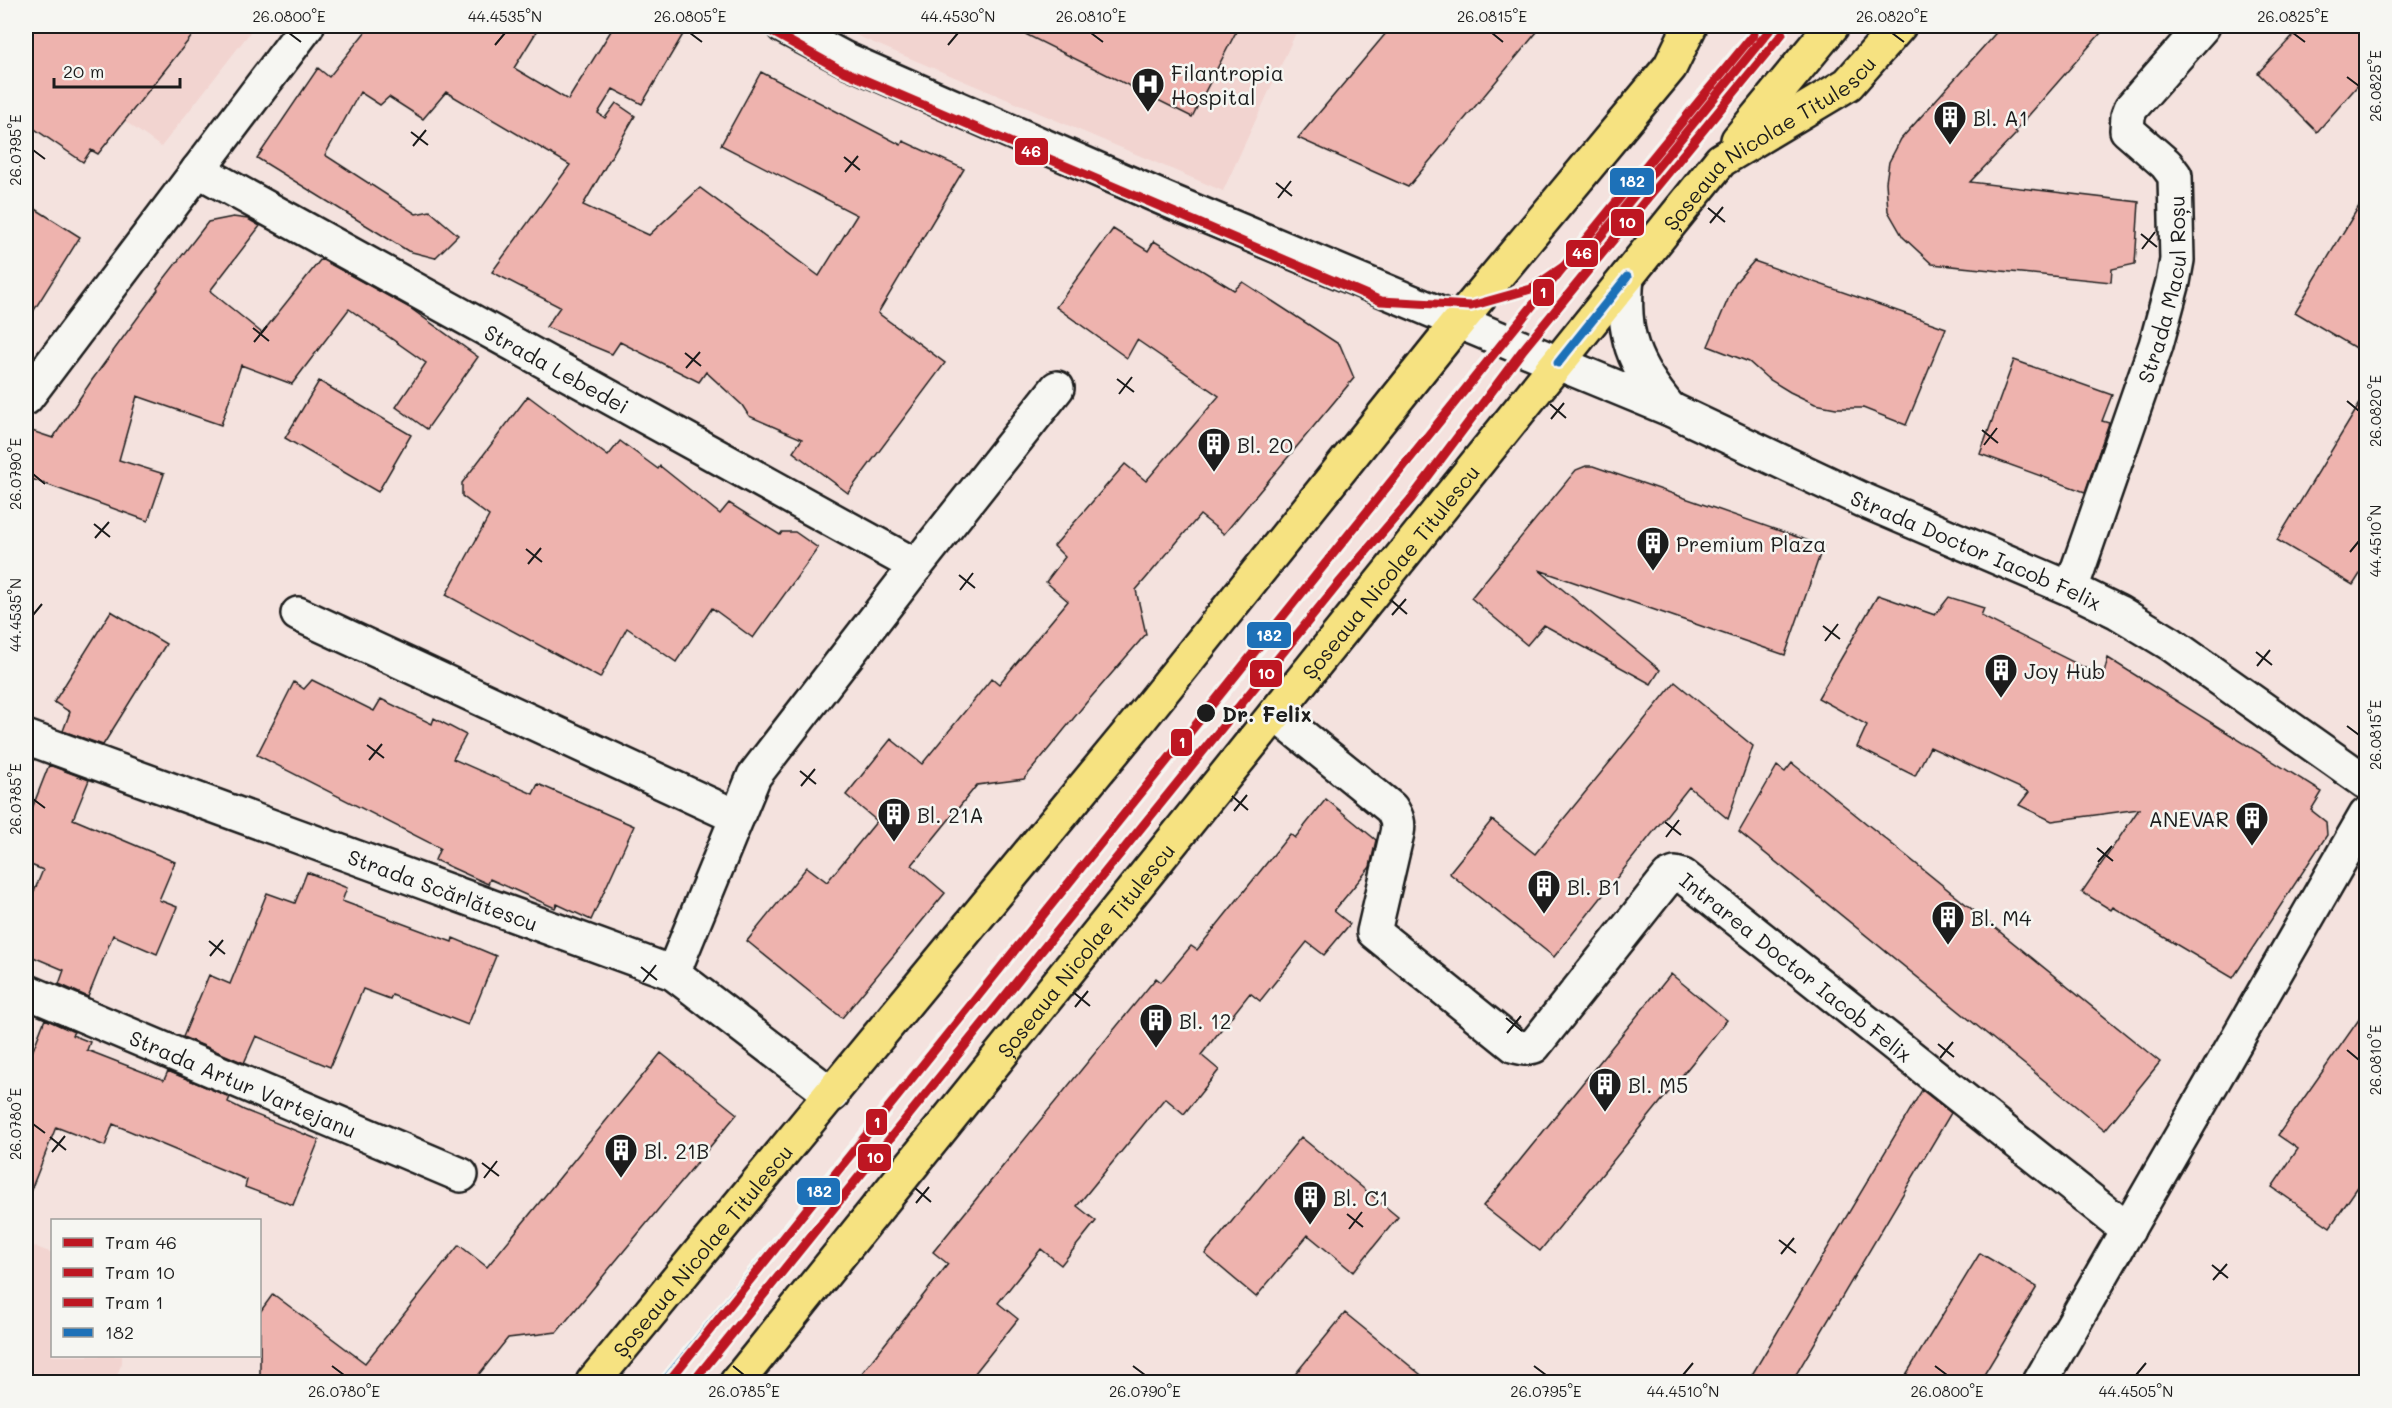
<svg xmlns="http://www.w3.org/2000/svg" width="2392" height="1408" font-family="Mali,sans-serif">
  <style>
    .built { fill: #f2d4d0 }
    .building { fill: #eeb3ae; stroke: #1c1c1c; stroke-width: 1.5 }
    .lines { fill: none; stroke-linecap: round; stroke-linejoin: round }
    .minor-casing { stroke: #1c1c1c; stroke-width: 38 }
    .tertiary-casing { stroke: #1c1c1c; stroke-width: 38 }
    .primary-casing { stroke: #1c1c1c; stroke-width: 38 }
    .minor { stroke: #f6f6f2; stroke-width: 33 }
    .tertiary { stroke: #f6f6f2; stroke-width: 33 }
    .primary { stroke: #f6e281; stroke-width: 33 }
    .bus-1-casing { stroke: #f6f6f2; stroke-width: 14 }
    .bus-1 { stroke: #1d71b8; stroke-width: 9 }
    .tram-1-casing { stroke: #f6f6f2; stroke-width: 14 }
    .tram-2-casing { stroke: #f6f6f2; stroke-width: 14 }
    .tram-3-casing { stroke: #f6f6f2; stroke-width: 14 }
    .tram-1 { stroke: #be1622; stroke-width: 9 }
    .tram-2 { stroke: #be1622; stroke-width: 9 }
    .tram-3 { stroke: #be1622; stroke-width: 9 }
    .ticks { fill: none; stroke: #1c1c1c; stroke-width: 2 }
    .stop-dot { fill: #1c1c1c; stroke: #f6f6f2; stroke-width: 2 }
    .labels { text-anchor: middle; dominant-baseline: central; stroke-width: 5; stroke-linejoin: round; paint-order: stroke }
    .poi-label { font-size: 21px; fill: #1c1c1c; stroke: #f6f6f2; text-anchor: start }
    .street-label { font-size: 21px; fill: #1c1c1c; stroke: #f6f6f2 }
    .stop-label { font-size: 21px; font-weight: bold; fill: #1c1c1c; stroke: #f6f6f2; text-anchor: start }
    .line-badge { stroke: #f6f6f2; stroke-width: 2 }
    .badge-label { font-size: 16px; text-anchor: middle; font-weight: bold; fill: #fff }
    .neatline { fill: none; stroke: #1c1c1c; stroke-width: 2 }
    .ticks-label { font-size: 15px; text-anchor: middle; fill: #1c1c1c }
  </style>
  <rect width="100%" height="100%" fill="#f4e2de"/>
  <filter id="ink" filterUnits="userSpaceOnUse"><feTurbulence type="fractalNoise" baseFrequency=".0167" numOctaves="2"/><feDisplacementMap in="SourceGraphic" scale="12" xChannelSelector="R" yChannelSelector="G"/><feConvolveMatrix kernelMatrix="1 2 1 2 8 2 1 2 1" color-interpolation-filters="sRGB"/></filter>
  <g filter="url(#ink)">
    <path class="built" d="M 26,26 L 255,26 L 161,147 L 26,50 Z
      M 834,26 L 1299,26 L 1223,191 Z
      M 26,1243 L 52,1253 L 52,1356 L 122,1356 L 122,1363 L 114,1382 L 26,1382 Z"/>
    <path class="building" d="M 26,26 L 200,26 L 98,154 L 91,150 L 83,162 L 26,123 Z
      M 370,26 L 540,26 L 514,68 L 568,100 L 614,26 L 688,26 L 642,104 L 613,89 L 598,113 L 605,118 L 616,103 L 635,116 L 583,205 L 649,235 L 700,188 L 819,276 L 857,215 L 721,145 L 761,72 L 901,145 L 903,141 L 964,169 L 878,313 L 945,363 L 848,493 L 793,452 L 802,439 L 749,416 L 742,405 L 706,372 L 699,382 L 620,342 L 612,354 L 546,327 L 560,307 L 492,272 L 570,165 L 446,92 L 423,119 L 389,97 L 380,105 L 360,92 L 325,155 L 416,214 L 430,211 L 458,235 L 435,258 L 408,251 L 257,158 L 318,68 L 329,77 Z
      M 1009,26 L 1239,26 L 1192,117 Z
      M 1392,26 L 1542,26 L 1408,187 L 1298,138 Z
      M 2002,26 L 2107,26 L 2015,131 L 2017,133 L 1970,182 L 2139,202 L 2135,264 L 2112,269 L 2111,282 L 1932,264 L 1903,237 L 1888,211 L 1886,182 L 1889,162 L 1901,139 Z
      M 2302,26 L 2367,26 L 2367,75 L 2317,132 L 2258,73 Z
      M 2367,193 L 2367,355 L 2295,312 Z
      M 26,203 L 80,237 L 26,323 Z
      M 233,217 L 248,219 L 260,226 L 210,291 L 262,333 L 321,259 L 410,308 L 478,357 L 427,429 L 396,407 L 426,363 L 349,309 L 292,384 L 241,365 L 221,425 L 137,396 L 119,460 L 164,474 L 148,521 L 26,477 L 26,429 L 53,438 L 92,380 L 158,290 L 157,288 L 208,222 Z
      M 1113,229 L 1148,251 L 1154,241 L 1234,290 L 1243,282 L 1340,345 L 1354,378 L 1224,534 L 1200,515 L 1136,590 L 1146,634 L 1086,703 L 1024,779 L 977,785 L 912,865 L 945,893 L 842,1018 L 747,941 L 807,867 L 827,882 L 877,821 L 846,795 L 891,739 L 922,764 L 992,678 L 999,684 L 1068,601 L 1046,582 L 1065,557 L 1054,546 L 1125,464 L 1146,481 L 1219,396 L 1137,340 L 1127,358 L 1056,307 Z
      M 1754,261 L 1946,328 L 1906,425 L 1863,408 L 1836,408 L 1815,404 L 1790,392 L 1767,378 L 1749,362 L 1708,346 L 1735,283 Z
      M 2014,360 L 2112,395 L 2102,421 L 2109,423 L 2085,492 L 1980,454 Z
      M 319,381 L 411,435 L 378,492 L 285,438 Z
      M 2367,392 L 2367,563 L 2353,585 L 2277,540 Z
      M 528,396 L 608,456 L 620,441 L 658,469 L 660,466 L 720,514 L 729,503 L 780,535 L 782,532 L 795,532 L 818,548 L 753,638 L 712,608 L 676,662 L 627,628 L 600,678 L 446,595 L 489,516 L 462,496 L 462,483 Z
      M 1586,466 L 1593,466 L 1823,546 L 1785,655 L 1539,570 L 1660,670 L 1651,684 L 1544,625 L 1527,645 L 1471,598 L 1576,470 Z
      M 1878,595 L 1935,615 L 1949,597 L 1984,608 L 1981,616 L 2103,677 L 2108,658 L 2322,792 L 2311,810 L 2326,822 L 2327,835 L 2233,978 L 2113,907 L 2111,910 L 2082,892 L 2139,809 L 2052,821 L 2019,805 L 2029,792 L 1930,747 L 1915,776 L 1857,747 L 1867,725 L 1818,698 Z
      M 111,611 L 166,644 L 103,745 L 63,731 L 70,712 L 54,702 Z
      M 312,680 L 374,711 L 381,699 L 432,724 L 434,718 L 466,735 L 453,759 L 533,794 L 538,784 L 634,826 L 591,920 L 557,904 L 555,908 L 490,879 L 488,884 L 435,860 L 440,848 L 257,755 L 294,682 L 304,689 Z
      M 1675,682 L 1753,746 L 1728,819 L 1689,787 L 1554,957 L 1449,873 L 1492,820 L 1535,854 Z
      M 1792,763 L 2160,1062 L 2105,1130 L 1739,832 L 1777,766 L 1785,772 Z
      M 49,765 L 89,780 L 73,819 L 175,862 L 159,900 L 177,907 L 157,954 L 113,935 L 88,997 L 59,984 L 64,970 L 26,954 L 26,911 L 43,870 L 26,863 L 26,824 Z
      M 1326,799 L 1376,840 L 1370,867 L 1334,911 L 1350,924 L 1324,955 L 1307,942 L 1260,1001 L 1250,993 L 1201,1055 L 1219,1070 L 1184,1114 L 1165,1098 L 1077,1206 L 1096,1221 L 1061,1265 L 1041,1249 L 998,1303 L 1018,1319 L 967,1383 L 854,1383 L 948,1264 L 933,1252 L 1156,978 L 1161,982 L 1191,946 L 1197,950 L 1290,834 L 1295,838 Z
      M 307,872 L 347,888 L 342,901 L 452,942 L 453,938 L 496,956 L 468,1025 L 392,995 L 390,999 L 363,989 L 330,1067 L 256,1036 L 244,1063 L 183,1037 L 209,975 L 230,984 L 267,893 L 295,903 Z
      M 1671,974 L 1727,1020 L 1540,1251 L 1483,1206 Z
      M 2367,1008 L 2367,1174 L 2330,1227 L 2272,1187 L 2298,1149 L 2278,1135 Z
      M 45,1019 L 74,1032 L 72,1035 L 90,1042 L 87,1050 L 164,1080 L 168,1071 L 230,1097 L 228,1102 L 244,1110 L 319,1140 L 293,1205 L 245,1187 L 247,1180 L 113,1124 L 105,1146 L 56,1127 L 27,1200 L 26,1199 L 26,1068 Z
      M 661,1053 L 737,1114 L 557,1332 L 508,1338 L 472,1383 L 260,1383 L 260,1312 L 273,1294 L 365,1363 L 459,1245 L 487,1267 Z
      M 1922,1090 L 1951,1113 L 1791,1383 L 1747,1383 Z
      M 1301,1137 L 1398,1217 L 1353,1272 L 1308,1235 L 1256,1297 L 1205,1254 Z
      M 1980,1253 L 2037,1287 L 1979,1383 L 1901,1383 Z
      M 1345,1313 L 1431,1383 L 1288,1383 Z"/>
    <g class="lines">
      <g class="minor-casing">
        <g id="minor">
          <path id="s1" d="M 198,170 L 916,566"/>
          <path d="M 1627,277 C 1621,334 1633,365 1670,409"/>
          <path id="s2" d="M 1558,363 L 1672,410 L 1863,500 L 2071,589 L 2118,612 L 2171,644 L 2366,782"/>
          <path d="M 26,398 L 307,26"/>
          <path id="s3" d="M 2071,589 L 2156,345 L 2173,282 L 2177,260 L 2175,176 L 2166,164 L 2127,130 L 2128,116 L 2131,108 L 2203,26"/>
          <path d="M 298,614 L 737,817"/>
          <path id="s4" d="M 1275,714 L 1391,808 C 1397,817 1399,823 1397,833 L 1374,932 L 1515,1046 L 1524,1048 L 1534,1046 L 1668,877 L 1675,874 L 1683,876 L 2128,1230"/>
          <path id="s5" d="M 26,737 L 673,973 L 832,1095"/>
          <path d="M 673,973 L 754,776 L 916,566 L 1057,388"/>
          <path id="s6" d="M 26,991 L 461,1175"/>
          <path d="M 2040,1382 L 2366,815"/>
        </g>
      </g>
      <g class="tertiary-casing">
        <path id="tertiary" d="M 783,26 L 845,59 L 1165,199 L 1558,363"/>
      </g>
      <g class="primary-casing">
        <g id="primary">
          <path d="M 1738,140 L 1832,26"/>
          <path id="s7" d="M 593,1382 L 1137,723 L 1459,321 L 1670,67 L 1690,26"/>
          <path id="s8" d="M 737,1382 L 1721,160 L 1848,84 L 1899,26"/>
        </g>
      </g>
      <use href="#minor" class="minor"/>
      <use href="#tertiary" class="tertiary"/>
      <use href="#primary" class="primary"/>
      <g class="bus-1-casing">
        <path id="bus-1" d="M 1558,363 L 1627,277
          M 664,1382 L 1240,672 L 1503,340 L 1759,26"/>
      </g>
      <use href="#bus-1" class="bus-1"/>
      <g class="tram-1-casing">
        <path id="tram-1" d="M 762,26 L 839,69 L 1381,301 L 1471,306 L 1531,289 L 1592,247 L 1773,26"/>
      </g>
      <g class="tram-2-casing">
        <path id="tram-2" d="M 693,1382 L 1339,583 L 1411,499 L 1522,351 L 1782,34"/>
      </g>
      <g class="tram-3-casing">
        <path id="tram-3" d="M 668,1382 L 1586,239 L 1754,34"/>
      </g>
      <use href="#tram-1" class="tram-1"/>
      <use href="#tram-2" class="tram-2"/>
      <use href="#tram-3" class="tram-3"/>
    </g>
  </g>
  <path class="ticks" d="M 289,33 L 301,42M 690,33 L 702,42M 1091,33 L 1103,42M 1492,33 L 1503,42M 1892,33 L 1904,42M 2293,33 L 2305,42M 495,45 L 505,33M 948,45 L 958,33M 2347,77 L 2359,86M 411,132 L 428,145M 413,146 L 426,130M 33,150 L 45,159M 844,157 L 860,170M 845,172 L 858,156M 1276,183 L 1292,196M 1278,198 L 1291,181M 1708,208 L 1725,222M 1710,223 L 1723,207M 2141,234 L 2157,247M 2142,249 L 2155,232M 253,328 L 269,341M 254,342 L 267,326M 685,353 L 701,366M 686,368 L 700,352M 1117,379 L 1134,392M 1119,394 L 1132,377M 2347,401 L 2359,411M 1550,404 L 1566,418M 1551,419 L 1564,403M 1982,430 L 1998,443M 1984,445 L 1997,428M 33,474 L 45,484M 94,524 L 110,537M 95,538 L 109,522M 526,549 L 542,562M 2350,552 L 2359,541M 528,564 L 541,548M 959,575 L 975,588M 960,590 L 973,573M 1391,600 L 1407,614M 33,615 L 42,604M 1392,615 L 1406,599M 1823,626 L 1840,639M 1825,641 L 1838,624M 2256,652 L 2272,665M 2257,666 L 2270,650M 2347,726 L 2359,735M 367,745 L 384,758M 369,760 L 382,744M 800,771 L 816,784M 801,786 L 815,769M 1232,796 L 1248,810M 33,799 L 45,808M 1234,811 L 1247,795M 1665,822 L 1681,835M 1666,837 L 1679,820M 2097,848 L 2113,861M 2098,862 L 2112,846M 209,941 L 225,954M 210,956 L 223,940M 641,967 L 657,980M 643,982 L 656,965M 1073,992 L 1090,1006M 1075,1007 L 1088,991M 1506,1018 L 1522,1031M 1507,1033 L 1521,1016M 1938,1044 L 1954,1057M 2347,1050 L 2359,1060M 1940,1058 L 1953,1042M 33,1124 L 45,1133M 50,1137 L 66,1150M 52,1152 L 65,1136M 482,1163 L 499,1176M 484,1178 L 497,1161M 915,1188 L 931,1202M 916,1203 L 929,1187M 1347,1214 L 1363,1227M 1349,1229 L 1362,1212M 1779,1240 L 1796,1253M 1781,1254 L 1794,1238M 2212,1265 L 2228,1278M 2213,1280 L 2227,1264M 332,1366 L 344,1375M 733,1366 L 744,1375M 1133,1366 L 1145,1375M 1534,1366 L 1546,1375M 1935,1366 L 1947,1375M 1683,1375 L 1693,1363M 2136,1375 L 2146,1363"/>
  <defs>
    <g id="hospital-pin" transform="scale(1.725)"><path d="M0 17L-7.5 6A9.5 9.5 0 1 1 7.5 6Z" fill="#1c1c1c" stroke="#f6f6f2"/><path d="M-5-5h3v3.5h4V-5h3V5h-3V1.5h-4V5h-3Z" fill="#fff"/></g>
    <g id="building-pin" transform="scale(1.725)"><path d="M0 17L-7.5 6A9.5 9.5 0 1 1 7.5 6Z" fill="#1c1c1c" stroke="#f6f6f2"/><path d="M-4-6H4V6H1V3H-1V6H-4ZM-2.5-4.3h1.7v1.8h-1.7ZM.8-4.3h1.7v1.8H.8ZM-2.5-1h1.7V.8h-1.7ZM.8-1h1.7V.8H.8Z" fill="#fff"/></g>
  </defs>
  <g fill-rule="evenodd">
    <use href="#hospital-pin" x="1148" y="84"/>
    <use href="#building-pin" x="1950" y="117"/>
    <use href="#building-pin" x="1214" y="444"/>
    <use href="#building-pin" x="1653" y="543"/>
    <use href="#building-pin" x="2001" y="670"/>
    <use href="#building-pin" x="894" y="814"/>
    <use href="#building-pin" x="2252" y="818"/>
    <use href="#building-pin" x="1544" y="886"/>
    <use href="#building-pin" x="1948" y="917"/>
    <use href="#building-pin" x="1156" y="1020"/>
    <use href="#building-pin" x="1605" y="1084"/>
    <use href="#building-pin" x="621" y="1150"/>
    <use href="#building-pin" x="1310" y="1197"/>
  </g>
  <circle class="stop-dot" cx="1206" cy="713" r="10"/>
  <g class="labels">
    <g class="poi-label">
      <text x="1171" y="72">Filantropia<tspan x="1171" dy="24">Hospital</tspan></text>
      <text x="1973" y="117">Bl. A1</text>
      <text x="1237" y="444">Bl. 20</text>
      <text x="1676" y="543">Premium Plaza</text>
      <text x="2024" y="670">Joy Hub</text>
      <text x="917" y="814">Bl. 21A</text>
      <text x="2229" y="818" text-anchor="end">ANEVAR</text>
      <text x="1567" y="886">Bl. B1</text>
      <text x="1971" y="917">Bl. M4</text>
      <text x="1179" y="1020">Bl. 12</text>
      <text x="1628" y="1084">Bl. M5</text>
      <text x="644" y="1150">Bl. 21B</text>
      <text x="1333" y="1197">Bl. C1</text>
    </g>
    <g class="street-label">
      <text stroke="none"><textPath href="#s8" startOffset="1617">Șoseaua Nicolae Titulescu</textPath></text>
      <text stroke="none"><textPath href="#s3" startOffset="315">Strada Macul Roșu</textPath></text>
      <text stroke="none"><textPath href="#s1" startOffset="410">Strada Lebedei</textPath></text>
      <text stroke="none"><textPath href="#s2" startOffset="458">Strada Doctor Iacob Felix</textPath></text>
      <text stroke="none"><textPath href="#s8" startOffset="1041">Șoseaua Nicolae Titulescu</textPath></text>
      <text stroke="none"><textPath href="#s5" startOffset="444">Strada Scărlătescu</textPath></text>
      <text stroke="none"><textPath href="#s8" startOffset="555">Șoseaua Nicolae Titulescu</textPath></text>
      <text stroke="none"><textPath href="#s4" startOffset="855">Intrarea Doctor Iacob Felix</textPath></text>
      <text stroke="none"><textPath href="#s6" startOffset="236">Strada Artur Vartejanu</textPath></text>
      <text stroke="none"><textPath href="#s7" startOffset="171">Șoseaua Nicolae Titulescu</textPath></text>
    </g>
    <g class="stop-label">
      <text x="1222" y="713">Dr. Felix</text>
    </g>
  </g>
  <g class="line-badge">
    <rect x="1014" y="137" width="35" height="29" rx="6" fill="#be1622"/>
    <rect x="1609" y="167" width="46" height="29" rx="6" fill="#1d71b8"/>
    <rect x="1610" y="208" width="35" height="29" rx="6" fill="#be1622"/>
    <rect x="1565" y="239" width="34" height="29" rx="6" fill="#be1622"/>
    <rect x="1532" y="278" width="23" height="29" rx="6" fill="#be1622"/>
    <rect x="1246" y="621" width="46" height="28" rx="6" fill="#1d71b8"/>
    <rect x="1249" y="659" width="34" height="29" rx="6" fill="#be1622"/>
    <rect x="1170" y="728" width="23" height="29" rx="6" fill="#be1622"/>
    <rect x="865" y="1108" width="23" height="28" rx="6" fill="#be1622"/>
    <rect x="857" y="1143" width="35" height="29" rx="6" fill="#be1622"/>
    <rect x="796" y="1177" width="45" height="29" rx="6" fill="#1d71b8"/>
  </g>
  <g class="badge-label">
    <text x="1031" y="157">46</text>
    <text x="1632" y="187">182</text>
    <text x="1627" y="228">10</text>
    <text x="1582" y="259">46</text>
    <text x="1543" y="298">1</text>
    <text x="1269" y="641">182</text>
    <text x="1266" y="679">10</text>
    <text x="1182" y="748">1</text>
    <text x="877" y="1128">1</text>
    <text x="875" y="1163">10</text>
    <text x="819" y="1197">182</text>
  </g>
  <rect width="2392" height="1408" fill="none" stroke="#f6f6f2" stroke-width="66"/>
  <rect x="51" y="1219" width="210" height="138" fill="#f6f6f2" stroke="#9f9f9c" stroke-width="1.5"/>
  <rect x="63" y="1238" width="30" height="9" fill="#be1622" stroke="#9f9f9c" stroke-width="1.5"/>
  <text x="105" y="1249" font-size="18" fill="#1c1c1c">Tram 46</text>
  <rect x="63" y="1268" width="30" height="9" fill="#be1622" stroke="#9f9f9c" stroke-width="1.5"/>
  <text x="105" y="1279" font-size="18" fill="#1c1c1c">Tram 10</text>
  <rect x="63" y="1298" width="30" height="9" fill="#be1622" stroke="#9f9f9c" stroke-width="1.5"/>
  <text x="105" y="1309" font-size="18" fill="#1c1c1c">Tram 1</text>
  <rect x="63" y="1328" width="30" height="9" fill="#1d71b8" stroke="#9f9f9c" stroke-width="1.5"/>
  <text x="105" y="1339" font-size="18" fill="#1c1c1c">182</text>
  <path d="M54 78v9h126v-9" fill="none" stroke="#1c1c1c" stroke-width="3"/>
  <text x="63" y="78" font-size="18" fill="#1c1c1c" stroke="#f6f6f2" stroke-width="4.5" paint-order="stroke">20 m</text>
  <rect x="33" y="33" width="2326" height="1342" class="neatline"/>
  <g class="ticks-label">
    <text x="289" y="22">26.0800°E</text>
    <text x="505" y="22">44.4535°N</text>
    <text x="690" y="22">26.0805°E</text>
    <text x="958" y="22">44.4530°N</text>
    <text x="1091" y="22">26.0810°E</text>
    <text x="1492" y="22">26.0815°E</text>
    <text x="1892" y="22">26.0820°E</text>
    <text x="2293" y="22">26.0825°E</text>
    <text transform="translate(2376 86) rotate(-90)" y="5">26.0825°E</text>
    <text transform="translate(16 150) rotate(-90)" y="5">26.0795°E</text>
    <text transform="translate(2376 411) rotate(-90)" y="5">26.0820°E</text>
    <text transform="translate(16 474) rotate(-90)" y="5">26.0790°E</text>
    <text transform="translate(2376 541) rotate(-90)" y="5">44.4510°N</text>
    <text transform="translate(16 615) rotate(-90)" y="5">44.4535°N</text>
    <text transform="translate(2376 735) rotate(-90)" y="5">26.0815°E</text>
    <text transform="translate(16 799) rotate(-90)" y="5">26.0785°E</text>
    <text transform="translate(2376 1060) rotate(-90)" y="5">26.0810°E</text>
    <text transform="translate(16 1124) rotate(-90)" y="5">26.0780°E</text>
    <text x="344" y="1397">26.0780°E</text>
    <text x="744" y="1397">26.0785°E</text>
    <text x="1145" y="1397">26.0790°E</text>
    <text x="1546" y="1397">26.0795°E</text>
    <text x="1683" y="1397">44.4510°N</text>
    <text x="1947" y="1397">26.0800°E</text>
    <text x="2136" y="1397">44.4505°N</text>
  </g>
</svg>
